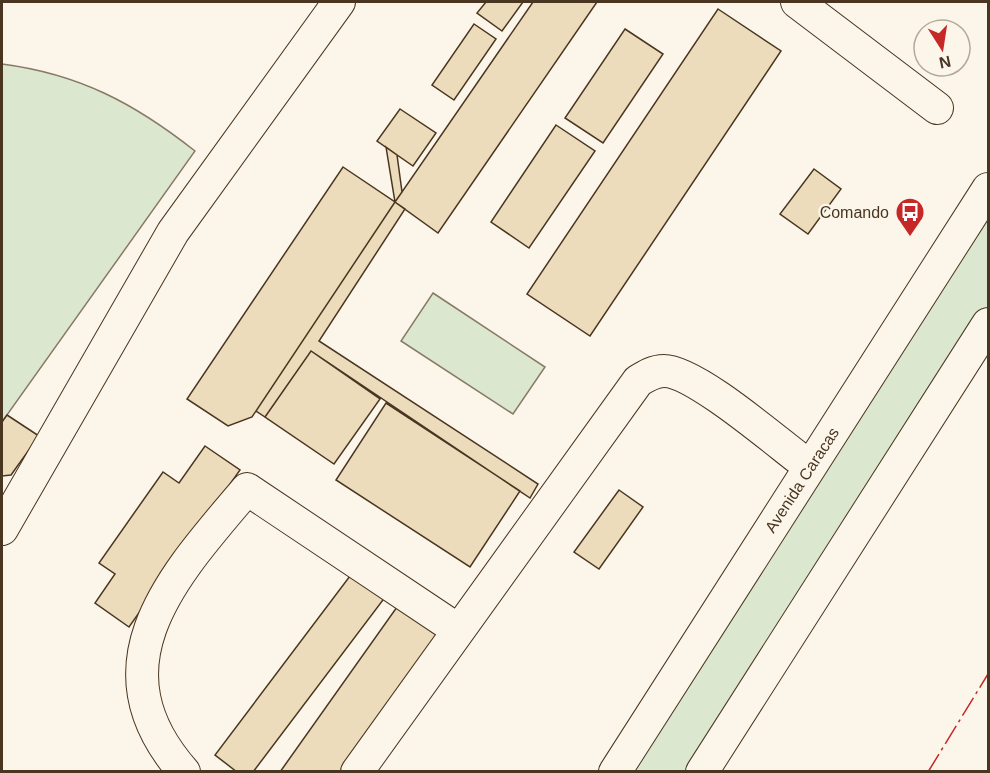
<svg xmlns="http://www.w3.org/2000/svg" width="990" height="773" font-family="Arial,sans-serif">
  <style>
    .green { fill: #dce7d0; stroke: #887966; stroke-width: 1.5 }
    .building { fill: #ecdcbc; stroke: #4a3520; stroke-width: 1.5 }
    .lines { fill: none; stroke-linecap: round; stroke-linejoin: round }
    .minor-casing { stroke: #4a3520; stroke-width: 34 }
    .minor { stroke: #fbf6e9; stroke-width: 32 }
    .power { stroke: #c62828; stroke-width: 1.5; stroke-dasharray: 21 4.5 3 4.5; stroke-linecap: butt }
    .labels { text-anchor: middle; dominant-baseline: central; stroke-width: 4.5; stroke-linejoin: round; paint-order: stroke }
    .poi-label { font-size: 16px; fill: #4a3520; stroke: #fbf6e9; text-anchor: end }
    .street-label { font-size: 16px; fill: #4a3520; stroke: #fbf6e9 }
  </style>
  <rect width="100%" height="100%" fill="#fbf6e9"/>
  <path class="green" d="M 2,64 C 79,74 134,103 195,151 L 2,422 Z
    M 988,189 L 988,324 L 700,771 L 615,772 Z
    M 433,293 L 545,367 L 513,414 L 401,341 Z"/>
  <path class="building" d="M 486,2 L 523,2 L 502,31 L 477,13 Z
    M 533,2 L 597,2 L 438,233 L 395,202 Z
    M 718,9 L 781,51 L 590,336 L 527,294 Z
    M 474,24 L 496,39 L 454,100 L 432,85 Z
    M 625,29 L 663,54 L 603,143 L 565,118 Z
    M 400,109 L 436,133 L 413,166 L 377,141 Z
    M 556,125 L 595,151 L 529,248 L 491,222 Z
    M 386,147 L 397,155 L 402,192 L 395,202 Z
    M 343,167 L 395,202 L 252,417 L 228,426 L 187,399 Z
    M 814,169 L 841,189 L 808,234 L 780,214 Z
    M 395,202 L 405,209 L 319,341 L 538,484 L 530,498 L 311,351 L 265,417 L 256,411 Z
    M 311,351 L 380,399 L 334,464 L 265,417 Z
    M 386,403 L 520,491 L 470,567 L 336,480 Z
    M 7,415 L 39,436 L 11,475 L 2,476 L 2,422 Z
    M 205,446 L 240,470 L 129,627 L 95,603 L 115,574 L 99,563 L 163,472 L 179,483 Z
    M 619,490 L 643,507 L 599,569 L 574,552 Z
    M 353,572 L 386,596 L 253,772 L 237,772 L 215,755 Z
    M 397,607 L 440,637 L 344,772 L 280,772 Z"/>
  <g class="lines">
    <g class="minor-casing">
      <path id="minor" d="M 797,2 L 937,108
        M 2,529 L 173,232 L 339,2
        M 184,772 C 89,664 175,574 247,489 L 458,630
        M 357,772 L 638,381 C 646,376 654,371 664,371 C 696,371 781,446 810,467
        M 615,772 L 988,189
        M 702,772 L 988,324"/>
    </g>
    <use href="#minor" class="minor"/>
    <path class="power" d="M 928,772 L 988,674"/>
  </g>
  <defs>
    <g id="bus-pin" transform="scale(1.5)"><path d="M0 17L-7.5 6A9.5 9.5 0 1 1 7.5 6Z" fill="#c62828" stroke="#fbf6e9"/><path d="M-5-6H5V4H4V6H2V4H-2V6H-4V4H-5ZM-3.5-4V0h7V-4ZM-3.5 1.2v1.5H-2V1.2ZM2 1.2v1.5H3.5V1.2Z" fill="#fff"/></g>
  </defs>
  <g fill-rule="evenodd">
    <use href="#bus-pin" x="910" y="212"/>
  </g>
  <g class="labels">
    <g class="poi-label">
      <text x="889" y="212">Comando</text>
    </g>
    <g class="street-label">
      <text transform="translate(802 480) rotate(-57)">Avenida Caracas</text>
    </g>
  </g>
  <rect width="990" height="773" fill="none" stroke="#4a3520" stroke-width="6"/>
  <g transform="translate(942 48) rotate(168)"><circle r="28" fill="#fbf6e9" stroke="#b4a999" stroke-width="1.5"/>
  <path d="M0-4.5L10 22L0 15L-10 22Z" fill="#c62828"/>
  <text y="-9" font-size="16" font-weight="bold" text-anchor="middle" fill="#4a3520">N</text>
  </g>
</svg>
